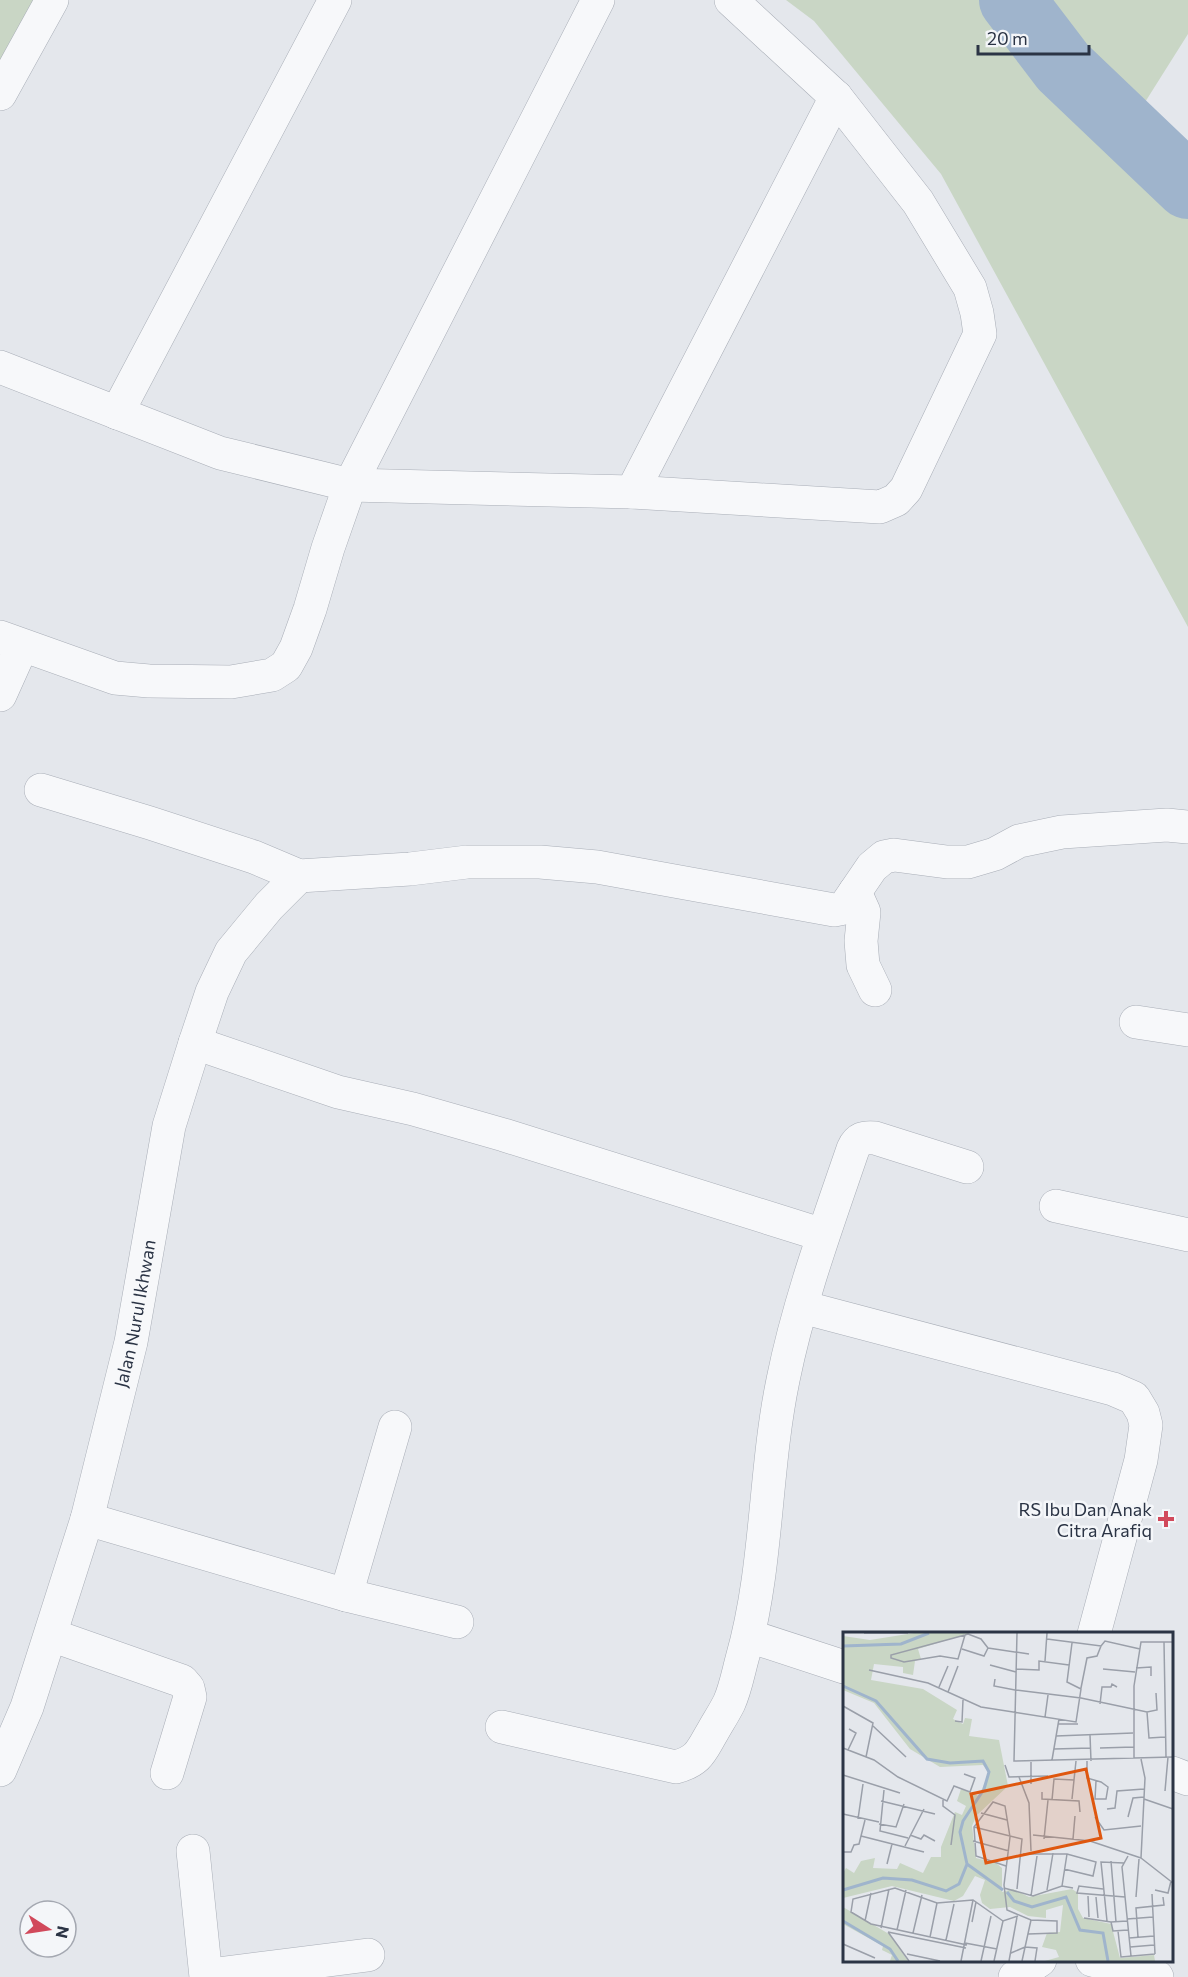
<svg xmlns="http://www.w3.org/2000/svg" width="1188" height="1977" font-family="Commissioner,sans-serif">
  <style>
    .green { fill: #c9d6c5 }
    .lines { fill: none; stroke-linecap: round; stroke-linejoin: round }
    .river { stroke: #9fb4cc; stroke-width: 66 }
    .minor-casing { stroke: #a9aeb7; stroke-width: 34 }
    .minor { stroke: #f7f8fa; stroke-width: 33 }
    .poi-dot { fill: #d1495b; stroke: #f4f6f9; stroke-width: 2 }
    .labels { text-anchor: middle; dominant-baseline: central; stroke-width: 5; stroke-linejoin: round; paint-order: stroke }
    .street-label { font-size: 18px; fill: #2b3445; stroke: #f4f6f9 }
    .poi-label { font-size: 18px; fill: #2b3445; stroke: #f4f6f9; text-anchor: end }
    .inset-river { fill: none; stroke: #9fb4cc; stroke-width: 3 }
    .inset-road { fill: none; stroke: #9a9fa9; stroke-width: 1.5 }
    .view { fill: #df570f; fill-opacity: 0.15; stroke: #df570f; stroke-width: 3 }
    .inset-edge { fill: none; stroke: #2b3445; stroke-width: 3 }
  </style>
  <rect width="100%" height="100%" fill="#e4e7ec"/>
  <path class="green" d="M 0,0 L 49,0 L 0,106 Z
    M 786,0 L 1188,0 L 1188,34 L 1130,126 L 1188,167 L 1188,627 L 941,174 L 814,21 Z"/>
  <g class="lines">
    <path class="river" d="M 1012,0 L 1063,67 L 1188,186"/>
    <g class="minor-casing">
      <g id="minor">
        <path d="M 0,94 L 52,0"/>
        <path d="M 0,367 L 220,453 L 350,485 L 632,492 L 880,507 L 896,500 L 906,489 L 980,334 L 977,313 L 970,288 L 918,202 L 836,97 L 731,0"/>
        <path d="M 117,413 L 335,0"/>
        <path d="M 632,492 L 836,97"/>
        <path d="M 0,637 L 115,678 L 149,681 L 231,682 L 272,675 L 286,666 L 296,648 L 310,609 L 328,548 L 350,485 L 598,0"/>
        <path d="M 0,695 L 22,646"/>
        <path d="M 41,790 L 150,823 L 254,857 L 299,876 L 410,869 L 467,862 L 540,862 L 597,867 L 834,910 L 844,908 L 872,867 L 884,857 L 894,855 L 947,862 L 968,862 L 995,854 L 1019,841 L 1062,832 L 1167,825 L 1188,827"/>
        <path d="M 855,892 L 864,912 L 861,941 L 863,965 L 875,990"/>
        <path d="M 1136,1022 L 1188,1030"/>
        <path d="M 195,1043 L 338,1092 L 413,1109 L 504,1135 L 823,1235"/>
        <path d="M 1056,1206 L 1188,1235"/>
        <path d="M 802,1307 L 1113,1389 L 1134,1398 L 1143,1413 L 1146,1425 L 1141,1460 L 1094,1634"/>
        <path d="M 87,1519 L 346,1595 L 457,1622"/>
        <path d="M 346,1595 L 395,1427"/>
        <path d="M 51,1635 L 182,1681 L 188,1688 L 190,1697 L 167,1773"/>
        <path d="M 749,1636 L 844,1667"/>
        <path d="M 502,1727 L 676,1767 C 700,1760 701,1751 713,1731 C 718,1722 724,1713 729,1703 C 735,1690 738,1674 742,1659 C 768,1568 764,1472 783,1380 C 799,1301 827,1225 853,1149 C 858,1138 864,1137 875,1138 L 967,1167"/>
        <path id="s1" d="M 0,1770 L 27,1707 L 87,1519 L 131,1342 L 169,1126 L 195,1043 L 212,992 L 231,952 L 269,906 L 299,876"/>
        <path d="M 1172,1773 L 1188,1779"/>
        <path d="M 193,1851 L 206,1977"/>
        <path d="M 1092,1960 L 1157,1977"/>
        <path d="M 211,1977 L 217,1974 L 368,1955"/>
        <path d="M 1015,1977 L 1040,1960"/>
      </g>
    </g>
    <use href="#minor" class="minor"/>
  </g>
  <path class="poi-dot" d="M1163 1510h6v6h6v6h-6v6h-6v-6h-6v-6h6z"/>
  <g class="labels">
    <g class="street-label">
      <text stroke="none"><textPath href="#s1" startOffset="477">Jalan Nurul Ikhwan</textPath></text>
    </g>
    <g class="poi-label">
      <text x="1152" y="1509">RS Ibu Dan Anak<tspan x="1152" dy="21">Citra Arafiq</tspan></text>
    </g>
  </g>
  <g transform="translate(843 1632)">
    <rect width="330" height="330" fill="#e4e7ec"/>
    <path d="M 71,1 L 127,1 L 75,17 L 78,27 L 72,29 L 70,43 L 60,41 L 60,35 L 31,32 L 28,48 L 80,57 L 114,78 L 110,87 L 120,92 L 122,86 L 129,87 L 126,104 L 156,108 L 165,154 L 134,183 L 129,194 L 133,226 L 153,231 L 159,236 L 159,260 L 170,257 L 186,265 L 229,257 L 235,261 L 235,277 L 240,286 L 268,292 L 277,326 L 311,323 L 312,329 L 202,329 L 216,325 L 213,318 L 199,315 L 204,301 L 217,300 L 220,273 L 203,278 L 203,286 L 185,284 L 167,275 L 147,277 L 139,271 L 137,263 L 142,248 L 132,244 L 120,264 L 111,269 L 49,254 L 0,266 L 0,241 L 3,236 L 11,241 L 18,229 L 32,226 L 30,236 L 54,237 L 57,231 L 80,241 L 88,225 L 98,225 L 98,215 L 112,180 L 119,183 L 123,174 L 114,169 L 118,157 L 136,164 L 146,141 L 140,133 L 97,135 L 67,117 L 31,71 L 0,58 L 0,4 L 27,8 ZM 0,275 L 46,302 L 65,329 L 47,329 L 49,323 L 39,318 L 40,314 L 0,292 Z" fill="#c9d6c5"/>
    <path class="inset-river" d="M 0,14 L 58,12 L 86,1M 0,54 L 33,69 L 84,127 L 107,131 L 140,129 L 146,140 L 141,157 L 120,189 L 117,200 L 124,232 L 116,252 L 103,259 L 69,248 L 40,246 L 0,258M 124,232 L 160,258M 164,260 L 171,269 L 189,275 L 223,265 L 237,298 L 260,301 L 265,329M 0,289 L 47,317 L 55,329"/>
    <path class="inset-road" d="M 21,1 L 65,1M 174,1 L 171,129 L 330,125M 122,3 L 115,27 L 97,24 L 61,30 L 48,26 L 48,23 L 122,3 L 125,2 L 138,7 L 145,16M 204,7 L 258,14 L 262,9 L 297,17M 321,10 L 323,125M 145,16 L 186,22M 119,17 L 141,24 L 145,16M 202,29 L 204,1M 147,33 L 173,40M 293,36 L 308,35 L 308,44M 173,37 L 196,38 L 196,29 L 226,33M 260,37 L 292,40M 26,38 L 85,51 L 138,75 L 233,90 L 238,57 L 224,50 L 229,11M 152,47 L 151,54 L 172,58M 96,55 L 105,34M 238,56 L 244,26 L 254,24 L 258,14M 173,58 L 238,66 L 304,80 L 314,78 L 313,61M 105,60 L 115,34M 257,72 L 259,55 L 268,55 L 269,52 L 274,55M 0,74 L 30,91 L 23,125M 304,80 L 306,106 L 322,105M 202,85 L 205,63M 112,89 L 119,90 L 120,68M 215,92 L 235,92M 30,94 L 63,125M 247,103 L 248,129M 213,104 L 290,101M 0,116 L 31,128 L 55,145 L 104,169 L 111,154 L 127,160 L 132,146 L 121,142M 257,116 L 291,115M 211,117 L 248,116M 5,118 L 13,101 L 6,97M 291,126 L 291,54 L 298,10 L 330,10M 298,127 L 302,146 L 298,226 L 330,251M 209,128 L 216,87M 244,129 L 244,146 L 258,150 L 265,155 L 263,167 L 252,167 L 253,149M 188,130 L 188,152M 162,133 L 166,145 L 205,144M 0,143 L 57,161M 176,145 L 186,171 L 188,219M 41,158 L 37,199 L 65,206M 322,159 L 325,125M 199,160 L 199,167 L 236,169 L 237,180M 100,167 L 100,174 L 112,183 L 108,213M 229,167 L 233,129M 301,167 L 330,177M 209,168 L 211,147 L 231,148M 38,169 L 92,182M 264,177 L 272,176 L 274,159 L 301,157M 138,181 L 164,188M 0,182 L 36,190M 252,185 L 261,198 L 298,194M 285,185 L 290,166 L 301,165M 15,187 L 20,152M 36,192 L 53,195 L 61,172M 131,195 L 179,207 L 174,257M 67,203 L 78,207 L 81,203 L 92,209M 190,203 L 247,209 L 298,226M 18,204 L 81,220M 201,207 L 205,168M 230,207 L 232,184M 130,209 L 166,219M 62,214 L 81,177M 1,220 L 8,220 L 11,213 L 16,212 L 22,188M 180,222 L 224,222 L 253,230 L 250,244 L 221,237M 285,224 L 279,235 L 288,324M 268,229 L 273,290M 44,232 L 49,212M 163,234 L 133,224 L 131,195 L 150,170 L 162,174 L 167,205 L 161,253 L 164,278 L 188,288 L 214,289 L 214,301 L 185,302M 219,254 L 224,222M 161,256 L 190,264 L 219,254 L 230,256M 260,257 L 236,254 L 234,261 L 282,265M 204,258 L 210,221M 312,258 L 325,261 L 328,249M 309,262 L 312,322M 188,264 L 194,224M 245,264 L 246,285M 253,265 L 255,286M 293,265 L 296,227M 241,286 L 268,290 L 284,289M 284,287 L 310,285M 22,289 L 28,261M 264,289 L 258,230 L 281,231M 129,290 L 133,270M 268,290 L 270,299 L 285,298M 38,296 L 46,257M 54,298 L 63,258M 275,299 L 278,325 L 312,322M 45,300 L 123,316M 45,300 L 66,329M 70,301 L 79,263M 87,305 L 94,271M 295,305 L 293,276 L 321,273 L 320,265M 286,306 L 311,304M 103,308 L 111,272M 122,311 L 154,317M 0,312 L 32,326M 124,313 L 28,292 L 8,280 L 10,267 L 52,256 L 94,271 L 130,268 L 160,289 L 175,284M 287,315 L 311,313M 168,321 L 182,315 L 194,316 L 192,329M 64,322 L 97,329M 118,329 L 130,268M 138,329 L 148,284M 151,329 L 160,289M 166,329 L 174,285M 179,329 L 188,288"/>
    <path class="view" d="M 243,137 L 258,206 L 143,231 L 128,162 Z"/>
    <rect width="330" height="330" class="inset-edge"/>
  </g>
  <g transform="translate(48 1929) rotate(102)"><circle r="28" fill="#f4f6f9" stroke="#a4a8b1" stroke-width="1.5"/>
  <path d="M0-4.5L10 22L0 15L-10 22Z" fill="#d1495b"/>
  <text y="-9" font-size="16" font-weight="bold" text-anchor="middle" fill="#2b3445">N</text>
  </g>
  <path d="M978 45v9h111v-9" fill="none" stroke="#2b3445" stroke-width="3"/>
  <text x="987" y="45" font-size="18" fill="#2b3445" stroke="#f4f6f9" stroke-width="4.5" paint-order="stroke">20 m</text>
</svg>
